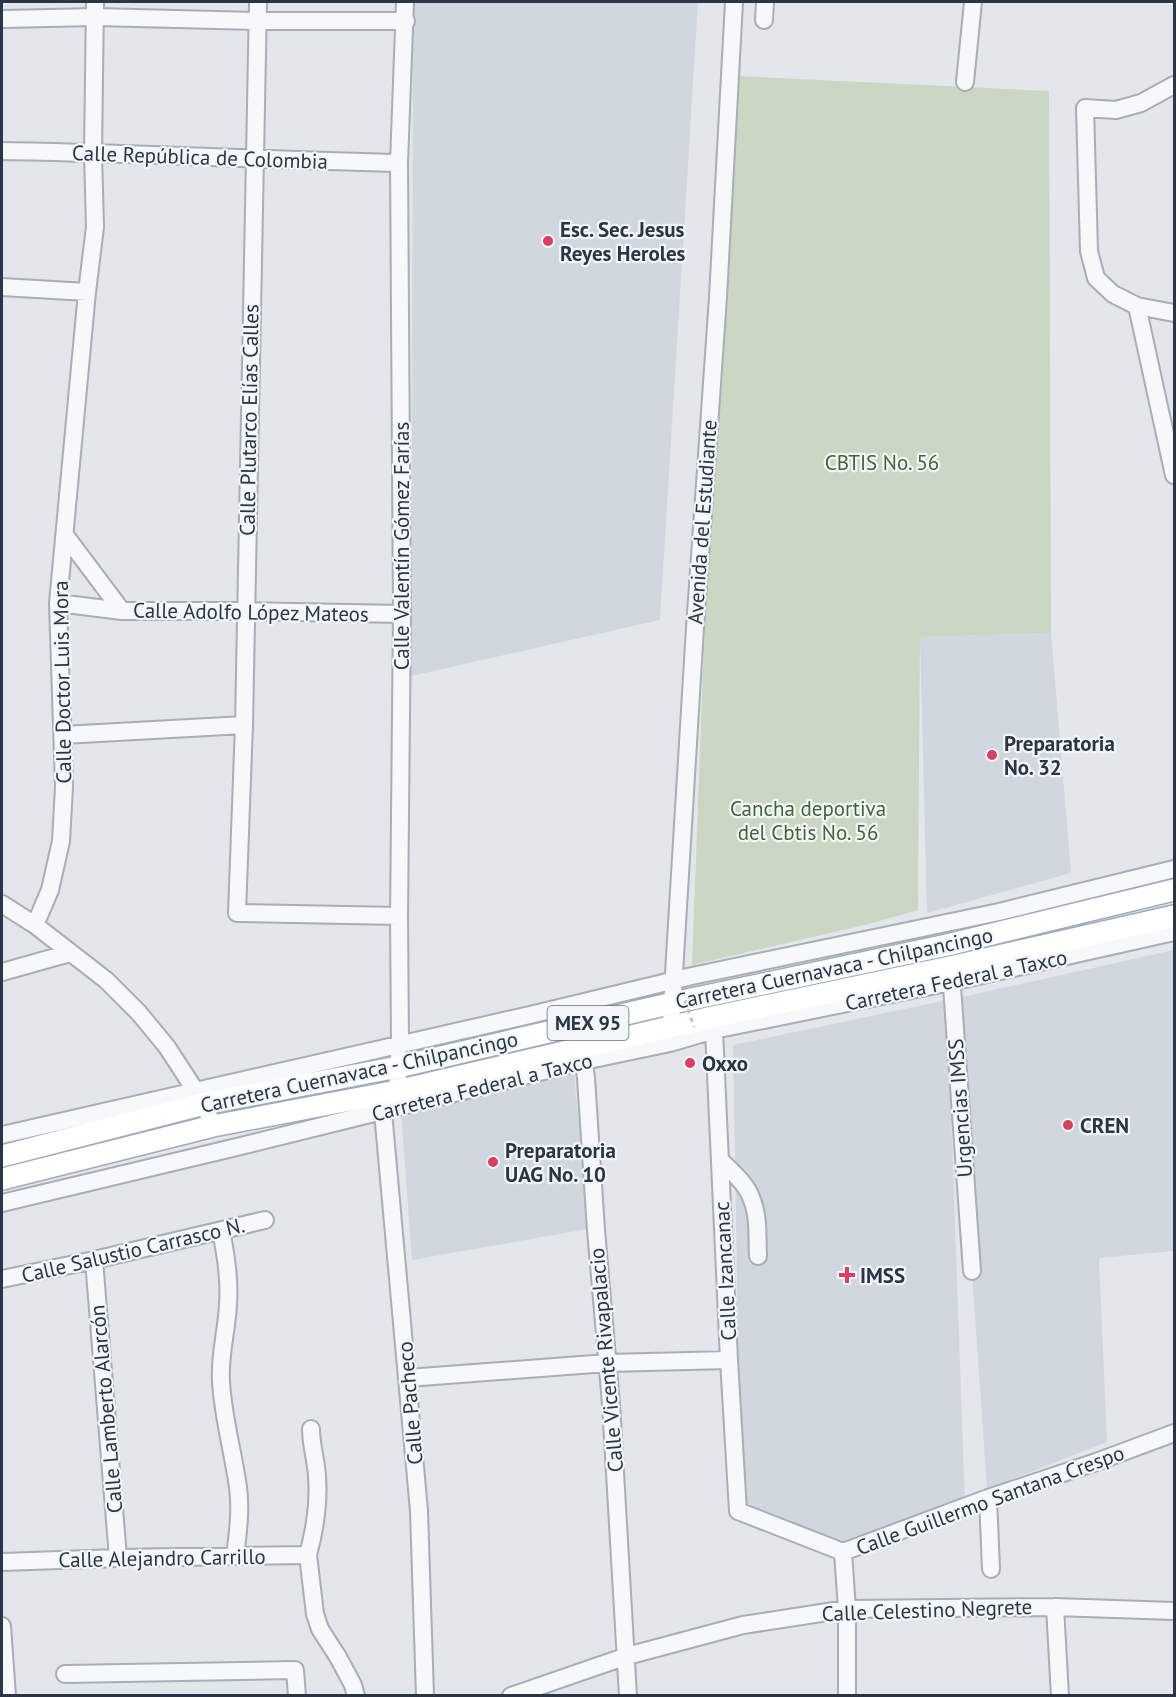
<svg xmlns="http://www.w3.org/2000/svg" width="1176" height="1697" font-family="'PT Sans',sans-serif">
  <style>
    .built { fill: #d1d7df }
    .green { fill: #cad7c3 }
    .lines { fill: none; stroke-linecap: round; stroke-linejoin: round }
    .minor-casing { stroke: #a7aeb7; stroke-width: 20 }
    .major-casing { stroke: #a1acba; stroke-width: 24 }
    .minor { stroke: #f6f8fa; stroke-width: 16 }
    .major { stroke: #fff; stroke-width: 21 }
    .path-bridge { stroke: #bdc2c8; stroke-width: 3; stroke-dasharray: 4.5 4.5; stroke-linecap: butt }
    .poi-dot { fill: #dd3d5f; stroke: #f3f6f9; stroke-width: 2 }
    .labels { text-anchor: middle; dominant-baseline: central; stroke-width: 4.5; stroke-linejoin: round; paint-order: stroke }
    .shield { fill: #f3f6f9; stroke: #66707c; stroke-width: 1.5 }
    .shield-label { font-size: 20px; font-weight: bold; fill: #293647 }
    .street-label { font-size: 21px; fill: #293647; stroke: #f3f6f9 }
    .poi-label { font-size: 21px; font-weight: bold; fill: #293647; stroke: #f3f6f9; text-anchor: start }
    .park-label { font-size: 21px; fill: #406434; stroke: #f3f6f9 }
  </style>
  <rect width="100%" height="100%" fill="#e3e7ec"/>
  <path class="built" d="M 413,2 L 698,2 L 660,620 L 411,676 Z
    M 1051,633 L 1071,873 L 927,913 L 920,637 Z
    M 1174,950 L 1174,1251 L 1099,1258 L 1107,1442 L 987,1489 L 953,999 Z
    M 947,1000 L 965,1505 L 843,1548 L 741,1510 L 733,1045 Z
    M 574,1072 L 588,1229 L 412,1260 L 401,1112 Z"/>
  <path class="green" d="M 736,76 L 1049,91 L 1051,633 L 920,637 L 918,910 L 869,924 L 692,965 L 704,643 Z"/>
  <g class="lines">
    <g class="minor-casing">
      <path id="minor" d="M 258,2 L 244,725 L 237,913 L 399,916
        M 2,19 L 96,17 L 258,21 L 406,21
        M 764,20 L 765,2
        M 965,82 L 973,2
        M 1174,85 L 1141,103 L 1116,110 L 1085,108 L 1089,251 L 1096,278 L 1113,294 L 1137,306 L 1174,313
        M 2,151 C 134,153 267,160 399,163
        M 2,287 L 87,292
        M 1137,306 L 1174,475
        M 65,535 L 122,611 L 245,611 L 402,614
        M 58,603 L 122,611
        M 63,735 L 244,725
        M 2,904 L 35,925 L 106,980 L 139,1013 L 167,1047 L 204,1104 L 213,1126
        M 35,925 L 50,890 L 61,841 L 64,787 L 58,603 L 87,292 L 95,227 L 93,153 L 95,2
        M 2,972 L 70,953
        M 951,972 L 972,1271
        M 581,1025 L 582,1047 L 586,1078 L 596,1230 L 611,1404 L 628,1696
        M 714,1030 L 729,1360 L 738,1511 L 843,1552 L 988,1498 L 1096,1462 L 1174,1433
        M 670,1039 L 695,628 L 718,297 L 734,2
        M 397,1091 L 400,1044 L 399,916 L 402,614 L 399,163 L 405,2
        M 383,1112 L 419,1511 L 425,1696
        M 2,1135 L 530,1015 L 692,976 L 999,912 L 1174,869
        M 720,1160 C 732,1172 747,1184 752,1200 C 759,1217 757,1239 758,1256
        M 2,1203 L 241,1146 L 584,1061 L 670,1043 L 714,1030 L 951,982 L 1174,932
        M 221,1231 C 226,1255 230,1279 228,1304 C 227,1330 219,1356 221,1382 C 223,1417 233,1452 238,1487 C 241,1510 238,1533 235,1556
        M 94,1260 L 118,1558
        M 2,1279 L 94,1260 L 265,1220
        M 408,1378 L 607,1363 L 729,1360
        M 988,1498 L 991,1569
        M 843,1552 L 847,1609 L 847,1696
        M 308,1555 L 315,1614 L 320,1629 L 338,1657 L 353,1685 L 356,1696
        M 2,1562 L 118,1558 L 308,1555 C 315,1529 319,1503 317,1476 C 316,1460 311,1445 311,1429
        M 1055,1607 L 1060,1696
        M 2,1626 L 7,1696
        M 65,1674 L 295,1670 L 297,1696
        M 511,1696 L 627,1656 L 743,1625 L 847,1609 L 1055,1607 L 1174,1611"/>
    </g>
    <g class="major-casing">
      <path id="major" d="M 2,1156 L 204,1104 L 398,1067 L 673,1003 L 947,945 L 1174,890
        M 2,1179 L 213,1126 L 397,1091 L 708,1018 L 950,967 L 1174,916"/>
    </g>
    <use href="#minor" class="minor"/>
    <use href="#major" class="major"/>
    <path class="path-bridge" d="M 682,992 L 694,1027"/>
  </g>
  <g class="poi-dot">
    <circle cx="548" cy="241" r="6"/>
    <circle cx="992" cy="755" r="6"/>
    <circle cx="690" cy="1063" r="6"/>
    <circle cx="1068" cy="1125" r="6"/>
    <circle cx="493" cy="1162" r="6"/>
    <path d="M844 1266h6v6h6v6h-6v6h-6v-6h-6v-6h6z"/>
  </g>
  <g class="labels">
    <rect class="shield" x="547.5" y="1006" width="81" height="34" rx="4.5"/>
    <g class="shield-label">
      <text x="588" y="1023">MEX 95</text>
    </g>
    <g class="street-label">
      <text transform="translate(200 157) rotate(2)">Calle República de Colombia</text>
      <text transform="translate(249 420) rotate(-89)">Calle Plutarco Elías Calles</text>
      <text transform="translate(702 522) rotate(-86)">Avenida del Estudiante</text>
      <text transform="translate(401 546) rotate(-90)">Calle Valentín Gómez Farías</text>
      <text transform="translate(251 612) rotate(1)">Calle Adolfo López Mateos</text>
      <text transform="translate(62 682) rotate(-91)">Calle Doctor Luis Mora</text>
      <text transform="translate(834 968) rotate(-12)">Carretera Cuernavaca - Chilpancingo</text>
      <text transform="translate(956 980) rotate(-12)">Carretera Federal a Taxco</text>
      <text transform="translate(359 1072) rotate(-12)">Carretera Cuernavaca - Chilpancingo</text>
      <text transform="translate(482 1087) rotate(-14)">Carretera Federal a Taxco</text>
      <text transform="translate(960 1108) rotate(-94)">Urgencias IMSS</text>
      <text transform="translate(133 1250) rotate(-13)">Calle Salustio Carrasco N.</text>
      <text transform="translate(725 1271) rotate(-93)">Calle Izancanac</text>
      <text transform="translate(606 1360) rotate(-95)">Calle Vicente Rivapalacio</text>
      <text transform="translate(410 1403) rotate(-95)">Calle Pacheco</text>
      <text transform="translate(106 1409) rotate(-95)">Calle Lamberto Alarcón</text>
      <text transform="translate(990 1500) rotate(-20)">Calle Guillermo Santana Crespo</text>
      <text transform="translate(162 1558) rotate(-1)">Calle Alejandro Carrillo</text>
      <text transform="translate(927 1610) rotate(-2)">Calle Celestino Negrete</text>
    </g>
    <g class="poi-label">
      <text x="560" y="229">Esc. Sec. Jesus<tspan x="560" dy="24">Reyes Heroles</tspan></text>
      <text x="1004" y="743">Preparatoria<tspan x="1004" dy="24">No. 32</tspan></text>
      <text x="702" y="1063">Oxxo</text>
      <text x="1080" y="1125">CREN</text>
      <text x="505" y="1150">Preparatoria<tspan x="505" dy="24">UAG No. 10</tspan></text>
      <text x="860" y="1275">IMSS</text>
    </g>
    <g class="park-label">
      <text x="882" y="462">CBTIS No. 56</text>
      <text x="808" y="808">Cancha deportiva<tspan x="808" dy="24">del Cbtis No. 56</tspan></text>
    </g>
  </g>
  <rect width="1176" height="1697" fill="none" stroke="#293647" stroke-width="6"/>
</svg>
